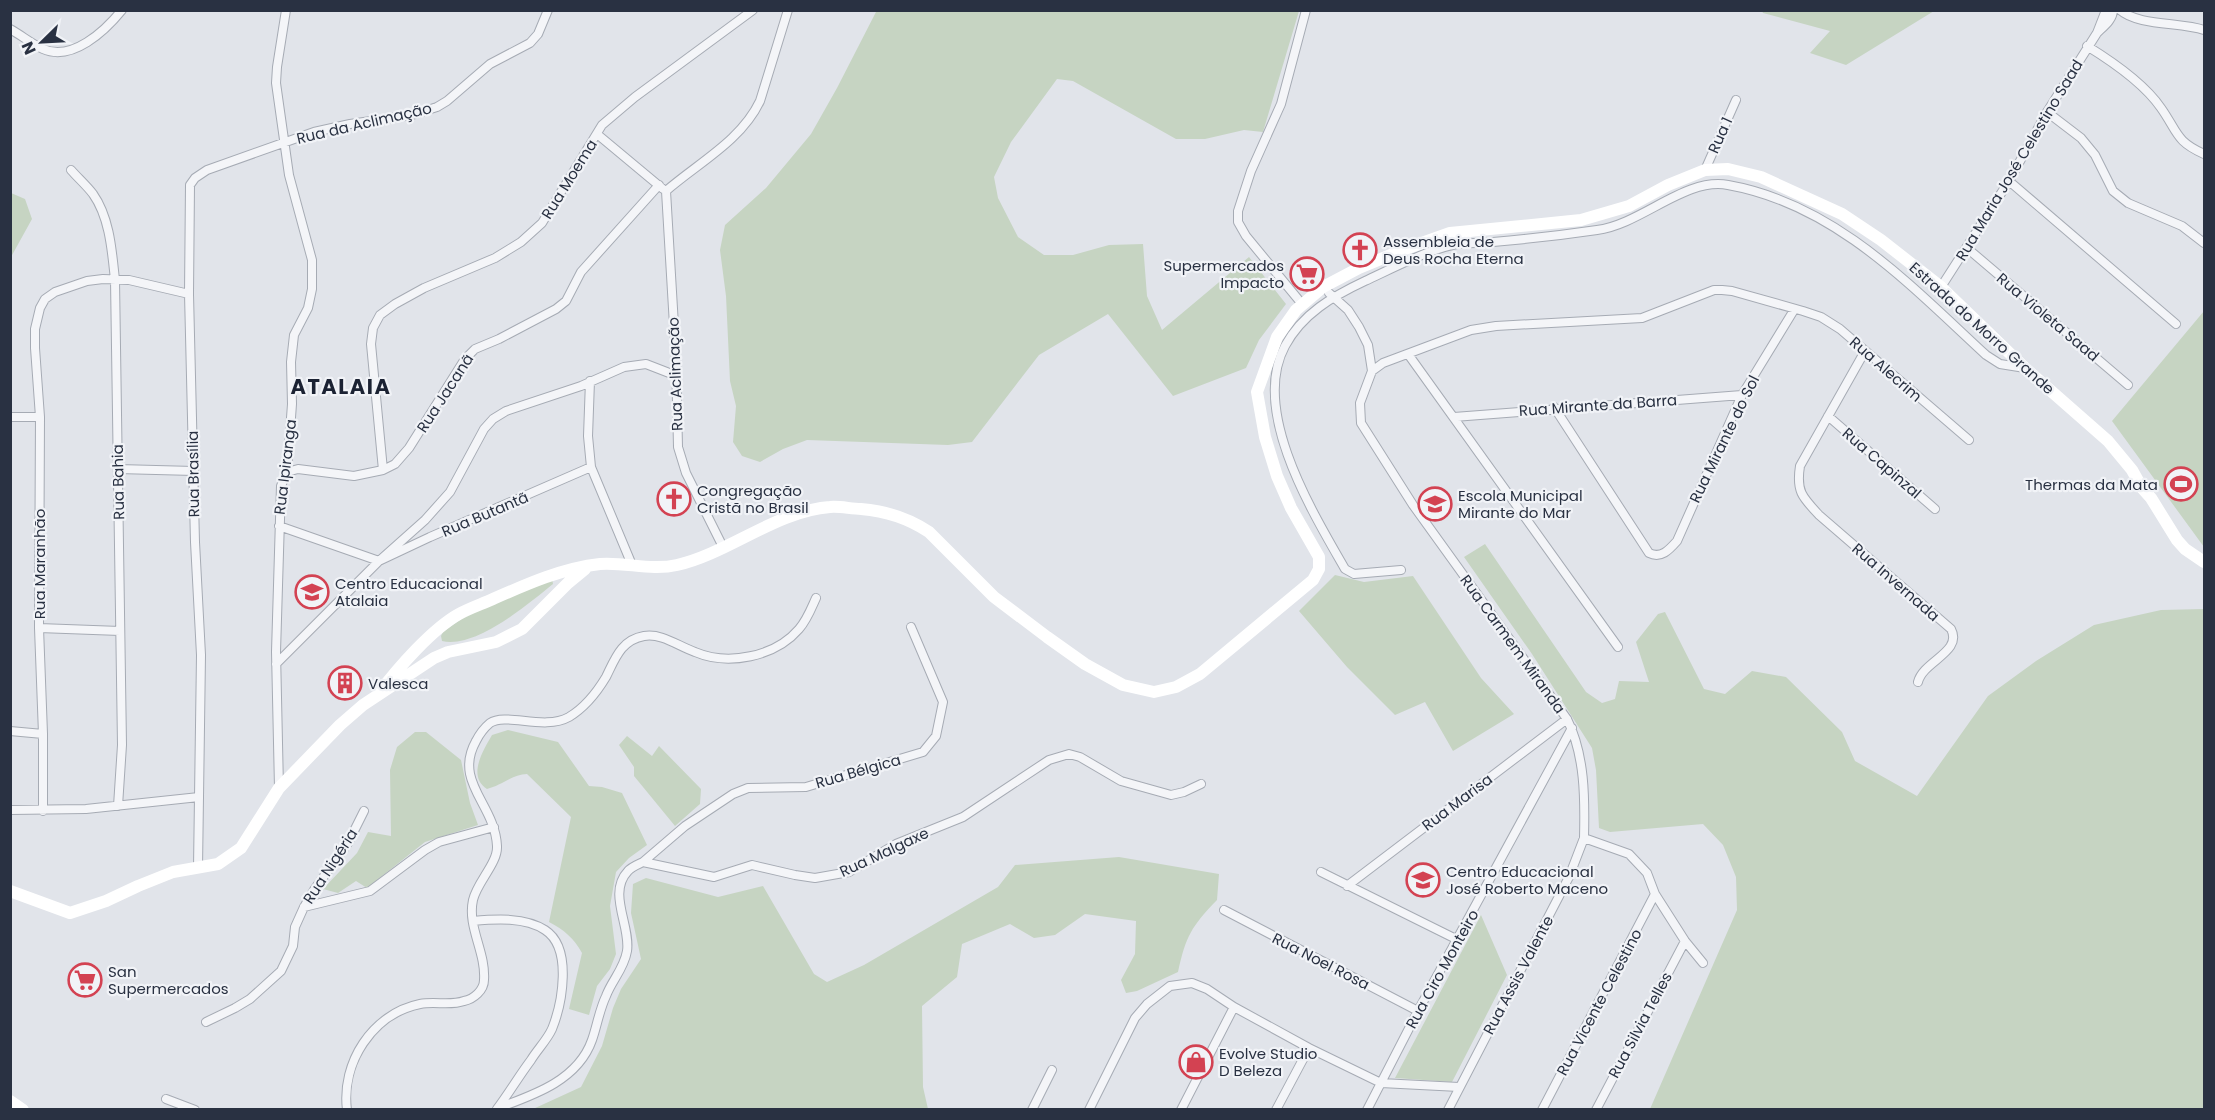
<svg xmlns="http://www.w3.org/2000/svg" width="2215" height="1120" font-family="Poppins,sans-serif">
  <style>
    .green { fill: #c6d4c2 }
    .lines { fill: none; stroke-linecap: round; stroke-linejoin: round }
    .street-casing { stroke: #a6abb4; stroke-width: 10 }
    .street { stroke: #f4f5f8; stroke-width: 8 }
    .secondary { stroke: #fff; stroke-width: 12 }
    .labels { text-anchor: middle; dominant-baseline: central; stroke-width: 4.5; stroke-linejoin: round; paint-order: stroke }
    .street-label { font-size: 15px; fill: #293142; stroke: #f1f3f7 }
    .poi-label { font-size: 15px; fill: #293142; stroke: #f1f3f7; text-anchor: start }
    .district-label { font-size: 21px; font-weight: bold; letter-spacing: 1.5px; fill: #1b2233; stroke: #f1f3f7 }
  </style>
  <rect width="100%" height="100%" fill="#e1e4ea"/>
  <path class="green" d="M 877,10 L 1299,11 L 1263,132 L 1244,130 L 1205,139 L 1176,139 L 1073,81 L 1057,79 L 1011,142 L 994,177 L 998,198 L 1018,237 L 1044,255 L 1073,255 L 1109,245 L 1143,244 L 1147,296 L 1162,330 L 1249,257 L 1286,304 L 1259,340 L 1246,368 L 1173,396 L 1108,314 L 1039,355 L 972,442 L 948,445 L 807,440 L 783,449 L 760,462 L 742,456 L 733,442 L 736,406 L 730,381 L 726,296 L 720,250 L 725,225 L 766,188 L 811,134 L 837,88 Z
    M 1762,11 L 1761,11 L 1934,11 L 1846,65 L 1810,53 L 1830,31 L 1763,13 Z
    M 11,193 L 25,199 L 32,219 L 11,257 Z
    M 2204,311 L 2204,547 L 2112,421 Z
    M 1485,544 L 1586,692 L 1602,703 L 1615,699 L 1619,681 L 1649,682 L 1636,642 L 1658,614 L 1665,612 L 1704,689 L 1725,694 L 1752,671 L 1786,677 L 1842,732 L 1855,761 L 1917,796 L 1988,696 L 2036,661 L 2094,625 L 2161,610 L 2204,609 L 2204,1109 L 1650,1109 L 1737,910 L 1736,877 L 1723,845 L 1703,824 L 1610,832 L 1599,828 L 1596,770 L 1592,748 L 1532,654 L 1464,557 Z
    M 1335,575 L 1364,582 L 1413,576 L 1481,678 L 1514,714 L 1453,751 L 1425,702 L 1395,715 L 1347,667 L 1299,611 Z
    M 552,578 L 553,584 C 528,604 476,649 442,641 L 441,636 L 443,632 L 467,615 Z
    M 508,730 L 558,742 L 589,786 L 602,787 L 622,793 L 647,845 L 629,858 L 616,872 L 610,906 L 616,954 L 610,969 L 597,986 L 589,1015 L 569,1009 L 582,953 C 574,938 564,930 549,922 L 571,817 L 527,774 C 513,774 501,786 487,789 C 467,776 483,751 492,735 Z
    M 415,732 L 426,732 L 461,760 L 470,803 L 478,825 L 425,842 L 367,888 L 356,881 L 338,893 L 323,889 L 357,853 L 368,832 L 391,836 L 390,770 L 397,747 Z
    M 627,736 L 652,756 L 659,746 L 701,789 L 700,804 L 675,826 L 634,776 L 634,767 L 619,745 Z
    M 1119,857 L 1219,874 L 1217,900 C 1191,927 1186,936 1178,972 L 1137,991 L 1126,993 L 1121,980 L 1135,954 L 1136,921 L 1085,914 L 1055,935 L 1034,938 L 1010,924 L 962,944 L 957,977 L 922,1006 L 923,1087 L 928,1109 L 533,1109 L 581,1087 L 602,1046 L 613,1008 L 621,989 L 641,959 L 631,913 L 633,884 L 646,878 L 718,897 L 763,886 L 814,974 L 827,982 L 864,965 L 998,887 L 1015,865 Z
    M 1481,915 L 1507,975 L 1452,1082 L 1395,1078 Z"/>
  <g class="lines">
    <g class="street-casing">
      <path id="street" d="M 2106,10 L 2097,33 C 2103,27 2113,20 2113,10
        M 2120,10 C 2138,26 2181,22 2204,30
        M 10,29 C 21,35 32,44 43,49 C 72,62 105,31 122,10
        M 2087,46 C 2113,62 2144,83 2161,108 C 2178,132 2175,141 2204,154
        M 2047,112 L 2081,138 L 2095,155 L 2113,191 L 2128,203 L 2182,226 L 2204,243
        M 597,134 L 663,189
        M 71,170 C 78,178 87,186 93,194 C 110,218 112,252 115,280 L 122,745 L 118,806
        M 1705,170 L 1736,100
        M 2009,181 L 2176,324
        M 666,191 L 676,359 L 678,447 L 686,473 L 723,547
        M 666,191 C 698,163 741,141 760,101 L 788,10
        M 1967,248 L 2128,385
        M 1941,287 L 2009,181 L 2047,112 L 2097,33
        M 1329,293 L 1348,310 L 1359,327 L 1368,345 L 1372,371 L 1360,403 L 1361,423 L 1413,505 L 1567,719 C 1585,755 1585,798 1584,838 L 1629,854 L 1647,873 L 1655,894 L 1685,941 L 1703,963
        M 1302,304 L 1246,236 L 1238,222 L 1238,211 L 1251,171 L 1281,104 L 1306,10
        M 1865,351 L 1800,466 C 1796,491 1802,497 1819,515 L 1951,629 C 1963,652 1923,661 1918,682
        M 1408,354 L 1618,647
        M 1372,371 L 1383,363 L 1471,330 L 1496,326 L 1642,318 L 1714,290 L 1722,290 L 1732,291 L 1803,311 L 1821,317 L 1840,329 L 1969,440
        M 590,381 L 588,436 L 591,467 L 632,565
        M 1554,407 L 1649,553 C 1661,559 1669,550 1677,541 L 1742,395 L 1794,310
        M 1828,416 L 1935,509
        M 10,417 L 40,417
        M 1454,417 L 1742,395
        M 118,469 L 194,471
        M 383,470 L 371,344 L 373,328 L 380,315 L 395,304 L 424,288 L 495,258 L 521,242 L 542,223 L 602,125 L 635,97 L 753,10
        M 287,472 L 298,469 L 354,476 L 383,470 L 395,464 L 409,448 L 465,359 L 475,349 L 499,339 L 556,309 L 566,301 L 581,272 L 659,185
        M 279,526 L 379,561 L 430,537 L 591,467
        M 1401,570 L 1354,574 L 1345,569 C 1313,513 1250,411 1285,346 C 1302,314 1333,296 1365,281 C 1391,269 1429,249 1457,244 C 1469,243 1481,243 1493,242 C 1528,239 1563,235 1597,230 C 1642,224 1685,177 1728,185 C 1835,204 1910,285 1986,355 L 2000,364 L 2025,368
        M 39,628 L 120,631
        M 276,664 L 379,561 L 425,520 L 450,492 L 484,429 L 493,419 L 506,411 L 581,386 L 624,367 L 646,364 L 677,376
        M 10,731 L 43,734
        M 279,788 L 276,652 L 281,486 L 287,472 L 292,404 L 291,362 L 294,335 L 308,308 L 312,289 L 312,260 L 289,175 L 276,83 L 277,67 L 286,10
        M 10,810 L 86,809 L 199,797
        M 43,811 L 43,734 L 39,628 L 40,417 L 35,348 L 35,329 L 40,308 L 45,299 L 55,292 L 87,281 L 103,279 L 129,280 L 189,294
        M 643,862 L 685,826 L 733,794 L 748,788 L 806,787 L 923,752 L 936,736 L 943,702 L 911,627
        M 198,868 L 201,655 L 195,542 L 189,294 L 190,185 L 195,178 L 207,170 L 314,132 L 350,124 L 412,115 L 437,107 L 447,101 L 490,64 L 530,43 L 538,34 L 548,10
        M 1321,872 L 1458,940
        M 1347,886 L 1567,719
        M 304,907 L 370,891 L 425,850 L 439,842 L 494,827
        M 1224,910 L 1418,1011
        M 473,921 C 496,919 525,917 545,930 C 573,948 562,1004 552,1029 C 547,1040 537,1050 531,1060 C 519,1076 509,1093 497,1109
        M 206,1022 L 235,1008 L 250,999 L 281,971 L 293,946 L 295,927 L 304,907 L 314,890 L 348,843 L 364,811
        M 166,1099 L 195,1110
        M 498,1108 C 534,1095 578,1080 592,1040 C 597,1026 599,1011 606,996 C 612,980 624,969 627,951 C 631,926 607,893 628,871 C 631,867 639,864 643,862 L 714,877 L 752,865 L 795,875 L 815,878 L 849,872 L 896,844 L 963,817 L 1049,760 L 1069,754 L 1080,757 L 1121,781 L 1171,795 L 1184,792 L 1201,784
        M 347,1110 C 341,1063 372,1014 420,1004 C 435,1001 450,1006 464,1001 C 474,999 484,990 484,980 C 486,952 467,927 473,900 C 477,882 498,863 497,846 C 495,804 453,782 476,741 C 479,735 484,728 490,723 C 506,712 544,731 569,717 C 584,708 597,692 606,677 C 615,659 621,640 644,636 C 662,633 678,646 695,652 C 728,666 775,657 799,629 C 807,620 811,609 816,598
        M 1032,1110 L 1052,1070
        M 1089,1110 L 1135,1018 L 1147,1004 L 1170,986 L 1192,983 L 1207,989 L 1234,1007 L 1309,1048 L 1381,1083 L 1459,1087
        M 1181,1110 L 1234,1007
        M 1276,1110 L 1309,1048
        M 1367,1110 L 1418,1011 L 1572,728
        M 1448,1110 L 1569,877 L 1584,838
        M 1542,1110 L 1655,894
        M 1596,1110 L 1685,941"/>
    </g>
    <use href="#street" class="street"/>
    <path class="secondary" d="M 379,693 C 398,668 432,629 459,614 C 470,608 482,604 493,599 C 527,584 563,568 600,564 C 626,562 651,571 677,565 C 729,553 776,511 830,507 C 840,506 851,509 861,509 C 887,511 908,518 929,532 L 994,597 L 1047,637 L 1085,664 L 1123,685 L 1154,692 L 1176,687 L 1200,674 L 1313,580 L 1319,569 L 1319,557 L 1291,508 L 1277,476 L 1265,437 L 1257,392 L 1277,337 L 1296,310 L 1323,287 L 1359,268 L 1405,249 L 1450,233 L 1581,220 L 1629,206 L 1668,185 L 1705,170 L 1728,169 L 1761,177 L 1842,214 L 1881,240 L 1941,287 L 2026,369 L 2108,441 L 2132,470 L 2142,488 L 2151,498 L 2177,540 L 2185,549 L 2204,562
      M 10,891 L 70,913 L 106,901 L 138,886 L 173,872 L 218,864 L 241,848 L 279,788 L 340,725 L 363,705 L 434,658 L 448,652 L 496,642 L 522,629 L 568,583 L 585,569
      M 10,1101 L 23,1110"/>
  </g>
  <defs>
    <g id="church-ring" transform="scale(1.725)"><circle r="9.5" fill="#f1f3f7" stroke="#d34252" stroke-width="1.5"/><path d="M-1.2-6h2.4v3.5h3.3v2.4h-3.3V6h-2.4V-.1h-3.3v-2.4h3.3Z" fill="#d34252"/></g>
    <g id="supermarket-ring" transform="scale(1.725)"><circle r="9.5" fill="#f1f3f7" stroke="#d34252" stroke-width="1.5"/><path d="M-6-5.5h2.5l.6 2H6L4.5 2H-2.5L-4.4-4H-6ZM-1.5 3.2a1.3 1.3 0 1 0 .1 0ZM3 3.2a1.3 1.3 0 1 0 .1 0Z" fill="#d34252"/></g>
    <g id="stadium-ring" transform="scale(1.725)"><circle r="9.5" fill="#f1f3f7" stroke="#d34252" stroke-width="1.5"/><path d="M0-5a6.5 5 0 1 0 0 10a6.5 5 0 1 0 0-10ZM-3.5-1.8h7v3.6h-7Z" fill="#d34252"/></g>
    <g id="school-ring" transform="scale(1.725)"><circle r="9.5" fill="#f1f3f7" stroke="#d34252" stroke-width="1.5"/><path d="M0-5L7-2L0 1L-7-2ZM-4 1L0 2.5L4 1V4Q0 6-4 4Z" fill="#d34252"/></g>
    <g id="building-ring" transform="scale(1.725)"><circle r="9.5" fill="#f1f3f7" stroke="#d34252" stroke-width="1.5"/><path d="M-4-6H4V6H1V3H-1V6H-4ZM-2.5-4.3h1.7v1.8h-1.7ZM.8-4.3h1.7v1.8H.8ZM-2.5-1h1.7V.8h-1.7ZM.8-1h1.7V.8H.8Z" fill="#d34252"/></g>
    <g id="shop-ring" transform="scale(1.725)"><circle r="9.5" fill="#f1f3f7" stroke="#d34252" stroke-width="1.5"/><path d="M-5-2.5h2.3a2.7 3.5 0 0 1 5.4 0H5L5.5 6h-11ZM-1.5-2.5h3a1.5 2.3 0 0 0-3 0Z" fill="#d34252"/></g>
  </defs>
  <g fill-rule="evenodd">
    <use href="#church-ring" x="1360" y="250"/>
    <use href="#supermarket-ring" x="1307" y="274"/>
    <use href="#stadium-ring" x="2181" y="484"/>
    <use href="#church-ring" x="674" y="499"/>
    <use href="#school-ring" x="1435" y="504"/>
    <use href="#school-ring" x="312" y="592"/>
    <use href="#building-ring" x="345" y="683"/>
    <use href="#school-ring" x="1423" y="880"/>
    <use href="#supermarket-ring" x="85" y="980"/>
    <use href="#shop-ring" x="1196" y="1062"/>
  </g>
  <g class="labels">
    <g class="street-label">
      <text transform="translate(364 123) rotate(-13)">Rua da Aclimação</text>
      <text transform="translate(1720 135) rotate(-66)">Rua 1</text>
      <text transform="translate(2019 160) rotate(-59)">Rua Maria José Celestino Saad</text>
      <text transform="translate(569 179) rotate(-58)">Rua Moema</text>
      <text transform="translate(2048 317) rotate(40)">Rua Violeta Saad</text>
      <text transform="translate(1982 328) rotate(42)">Estrada do Morro Grande</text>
      <text transform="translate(1886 369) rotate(41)">Rua Alecrim</text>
      <text transform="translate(675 374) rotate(-92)">Rua Aclimação</text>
      <text transform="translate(445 393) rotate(-57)">Rua Jacanã</text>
      <text transform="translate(1598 405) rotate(-4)">Rua Mirante da Barra</text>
      <text transform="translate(1724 439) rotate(-64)">Rua Mirante do Sol</text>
      <text transform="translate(1882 463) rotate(41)">Rua Capinzal</text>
      <text transform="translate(285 467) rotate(-83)">Rua Ipiranga</text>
      <text transform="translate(193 474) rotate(-91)">Rua Brasília</text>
      <text transform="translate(118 482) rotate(-91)">Rua Bahia</text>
      <text transform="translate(485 514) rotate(-23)">Rua Butantã</text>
      <text transform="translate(39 564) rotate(-90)">Rua Maranhão</text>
      <text transform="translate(1896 582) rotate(41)">Rua Invernada</text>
      <text transform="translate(1513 644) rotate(54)">Rua Carmem Miranda</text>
      <text transform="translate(858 771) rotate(-16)">Rua Bélgica</text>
      <text transform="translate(1457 802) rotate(-37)">Rua Marisa</text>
      <text transform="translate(884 852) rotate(-25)">Rua Malgaxe</text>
      <text transform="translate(330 866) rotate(-57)">Rua Nigéria</text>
      <text transform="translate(1321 961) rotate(27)">Rua Noel Rosa</text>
      <text transform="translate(1442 969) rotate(-61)">Rua Ciro Monteiro</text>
      <text transform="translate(1518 975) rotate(-62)">Rua Assis Valente</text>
      <text transform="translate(1599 1002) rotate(-62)">Rua Vicente Celestino</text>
      <text transform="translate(1640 1025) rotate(-62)">Rua Silvia Telles</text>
    </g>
    <g class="poi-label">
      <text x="1383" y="241">Assembleia de<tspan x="1383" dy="17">Deus Rocha Eterna</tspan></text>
      <text x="1284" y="265" text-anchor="end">Supermercados<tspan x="1284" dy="17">Impacto</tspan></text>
      <text x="2158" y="484" text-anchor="end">Thermas da Mata</text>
      <text x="697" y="490">Congregação<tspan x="697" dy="17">Cristã no Brasil</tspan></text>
      <text x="1458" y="495">Escola Municipal<tspan x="1458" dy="17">Mirante do Mar</tspan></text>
      <text x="335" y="583">Centro Educacional<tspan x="335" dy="17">Atalaia</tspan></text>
      <text x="368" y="683">Valesca</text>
      <text x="1446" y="871">Centro Educacional<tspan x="1446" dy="17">José Roberto Maceno</tspan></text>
      <text x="108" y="971">San<tspan x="108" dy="17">Supermercados</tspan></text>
      <text x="1219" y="1053">Evolve Studio<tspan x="1219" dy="17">D Beleza</tspan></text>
    </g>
    <g class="district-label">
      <text x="341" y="386">ATALAIA</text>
    </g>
  </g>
  <rect width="2215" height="1120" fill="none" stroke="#293142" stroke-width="24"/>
  <g transform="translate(42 42) rotate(246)" stroke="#f1f3f7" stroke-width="4.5" paint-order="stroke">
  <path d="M0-4.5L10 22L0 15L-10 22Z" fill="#293142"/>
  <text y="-9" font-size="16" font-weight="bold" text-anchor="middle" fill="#293142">N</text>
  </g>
</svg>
